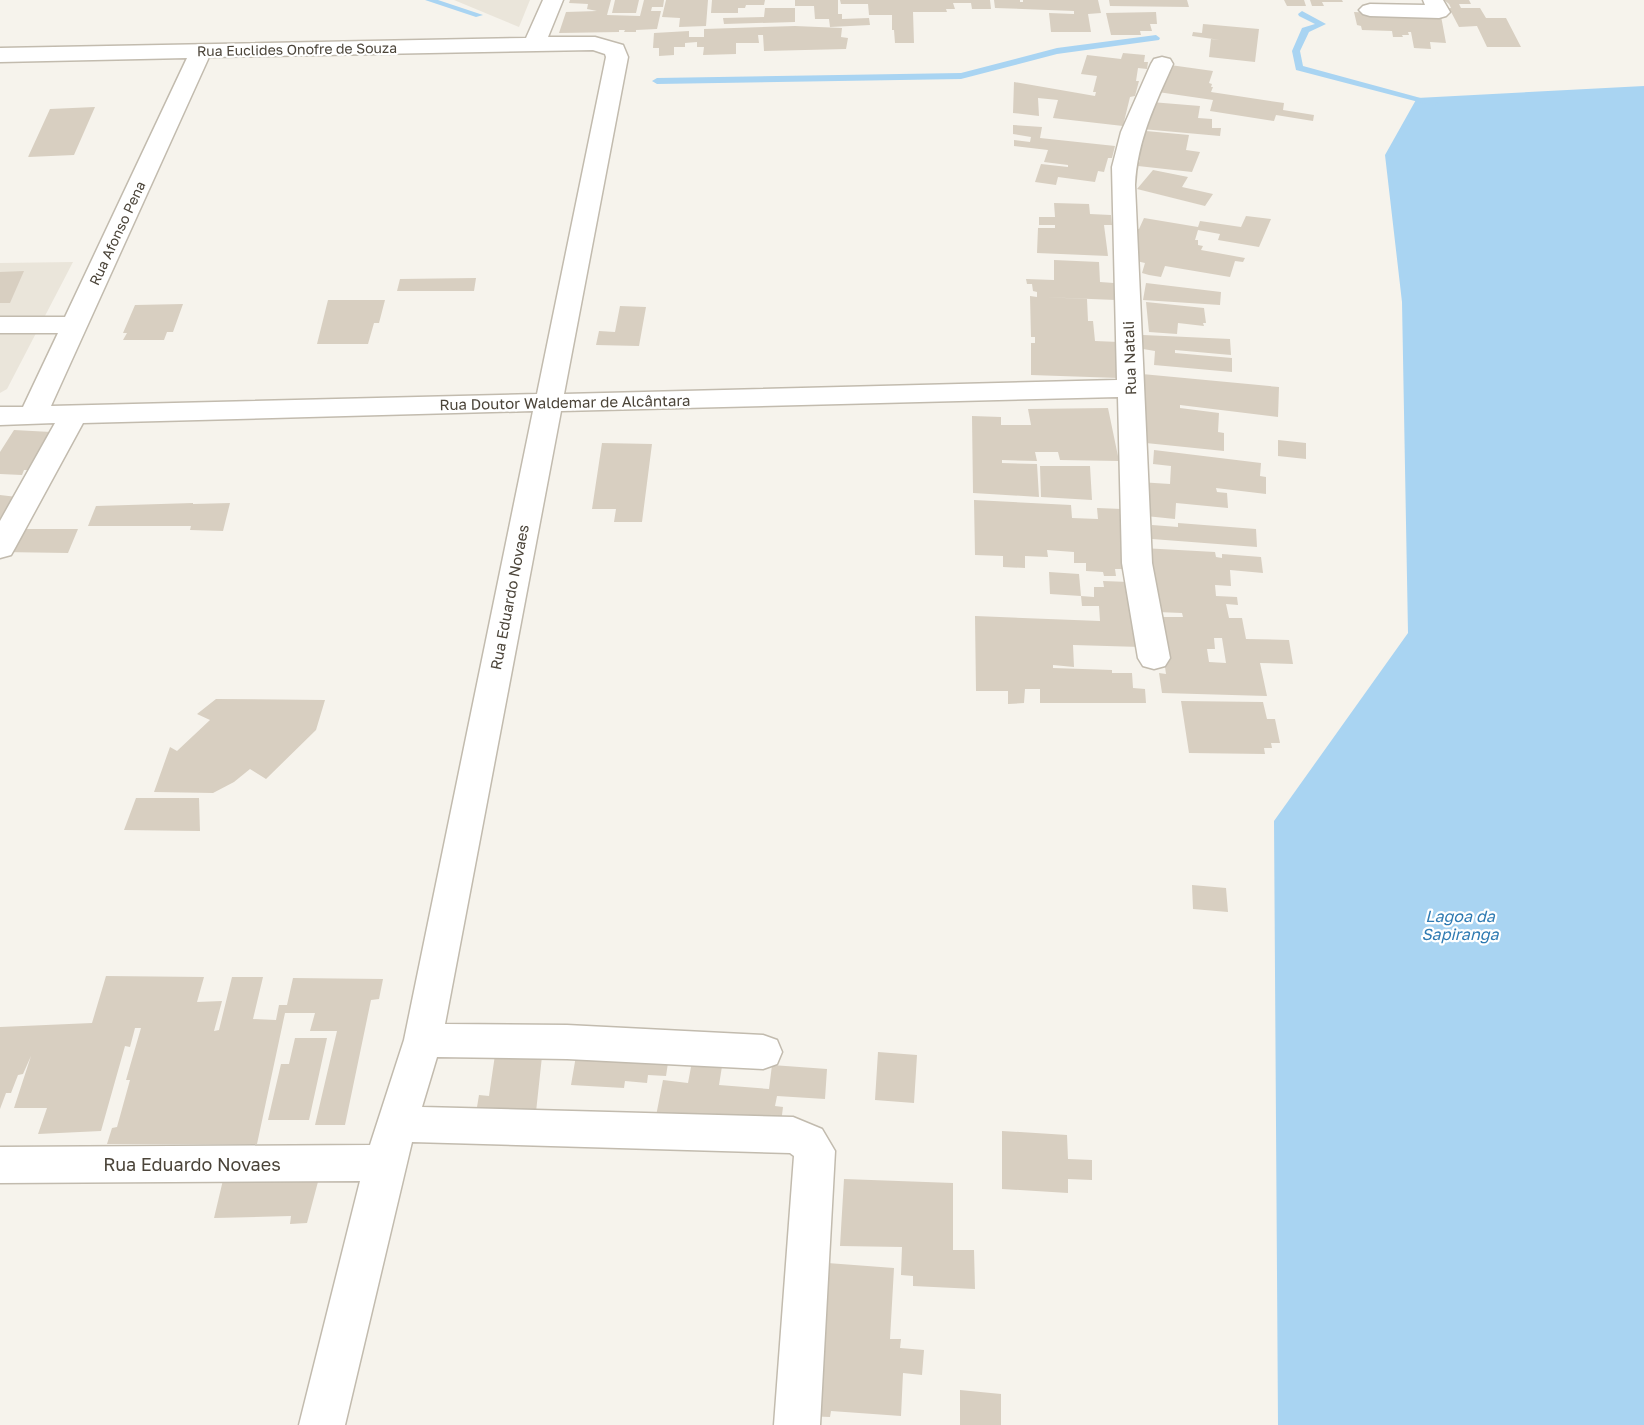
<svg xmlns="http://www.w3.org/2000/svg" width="1644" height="1425" font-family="'Golos Text',sans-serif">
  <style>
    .residential { fill: #eae5da }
    .water { fill: #a9d4f2 }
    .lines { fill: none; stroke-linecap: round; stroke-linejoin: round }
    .stream { fill: #a9d4f2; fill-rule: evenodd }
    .building { fill: #d8cfc1; fill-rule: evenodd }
    .minor-casing { stroke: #c2bbae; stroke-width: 3 }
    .minor { fill: #fff; fill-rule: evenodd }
    .labels { text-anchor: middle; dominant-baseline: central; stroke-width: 4.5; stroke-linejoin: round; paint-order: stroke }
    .far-street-label { font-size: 14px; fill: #4b4439; stroke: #fff }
    .street-label { font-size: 15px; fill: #4b4439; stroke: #fff }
    .water-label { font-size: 16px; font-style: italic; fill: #2e7ab2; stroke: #fff }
    .near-street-label { font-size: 18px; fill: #4b4439; stroke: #fff }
  </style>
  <rect width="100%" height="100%" fill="#f6f3ec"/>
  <path class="residential" d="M 454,0 L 530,0 L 519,27 Z
    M 73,262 L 7,389 L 0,393 L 0,263 Z"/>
  <path class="water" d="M 1644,86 L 1644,1425 L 1278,1425 L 1274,821 L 1408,633 L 1402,302 L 1385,155 L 1417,98 Z"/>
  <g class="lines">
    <path class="stream" d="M 425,0 L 438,0 L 483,15 L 476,17 Z
      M 1302,11 L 1326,24 L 1309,32 L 1300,51 L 1303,66 L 1439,103 L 1434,106 L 1296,70 L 1292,51 L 1302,28 L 1315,24 L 1299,16 L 1298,14 Z
      M 1156,35 L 1160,38 L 1159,40 L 1057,54 L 961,79 L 657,84 L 652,81 L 657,78 L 961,73 L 1057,48 Z"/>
  </g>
  <path class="building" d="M 570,0 L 611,0 L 607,15 L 640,16 L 644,0 L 664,0 L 663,7 L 652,7 L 651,11 L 661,11 L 657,29 L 636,30 L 636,32 L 624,32 L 625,30 L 619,30 L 619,32 L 559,33 L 566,12 L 597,11 L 587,9 L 588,4 L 569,3 Z
    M 615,0 L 639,0 L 636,13 L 612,13 Z
    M 666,0 L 708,0 L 706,26 L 679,27 L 680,18 L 662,17 Z
    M 712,0 L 765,0 L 764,5 L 746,5 L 745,8 L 738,8 L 738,13 L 711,13 Z
    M 795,0 L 838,0 L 838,14 L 842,14 L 842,19 L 869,18 L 870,25 L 830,27 L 829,19 L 815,19 L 814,6 L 795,6 Z
    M 840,0 L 990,0 L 991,9 L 972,9 L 971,3 L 953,3 L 955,9 L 946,9 L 947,12 L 913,12 L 914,43 L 895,43 L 894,30 L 892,30 L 892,15 L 869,15 L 868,4 L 841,4 Z
    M 994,0 L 1020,0 L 1020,2 L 1023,2 L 1023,0 L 1098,0 L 1101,13 L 1088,14 L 1091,32 L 1051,32 L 1049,13 L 1074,14 L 1074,11 L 995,8 Z
    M 1109,0 L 1187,0 L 1189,7 L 1110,6 Z
    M 1284,0 L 1304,0 L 1306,6 L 1287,6 Z
    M 1310,0 L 1342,0 L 1343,2 L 1322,2 L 1324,6 L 1312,6 Z
    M 1444,0 L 1469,0 L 1471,4 L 1459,4 L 1461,8 L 1480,8 L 1486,18 L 1506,18 L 1521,47 L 1487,47 L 1477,26 L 1459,27 L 1449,8 L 1451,8 L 1449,4 Z
    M 765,8 L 795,8 L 795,22 L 724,24 L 723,18 L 764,17 Z
    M 1156,12 L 1157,24 L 1150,24 L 1152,31 L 1140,31 L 1141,35 L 1111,35 L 1106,13 Z
    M 1354,12 L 1441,16 L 1446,43 L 1430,42 L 1431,49 L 1414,48 L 1411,32 L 1408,32 L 1409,35 L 1402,35 L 1403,37 L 1393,37 L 1392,31 L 1362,30 L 1361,26 L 1357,25 Z
    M 1203,24 L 1259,29 L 1255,62 L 1209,57 L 1211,39 L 1220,40 L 1192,36 L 1193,32 L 1202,33 Z
    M 795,26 L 842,28 L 841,37 L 848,38 L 846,49 L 764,51 L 763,35 L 758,35 L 759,43 L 736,43 L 736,54 L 703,55 L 704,47 L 697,47 L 697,42 L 685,43 L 685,47 L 674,47 L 674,55 L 659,56 L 659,48 L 653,48 L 654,33 L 689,31 L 689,37 L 704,37 L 704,29 Z
    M 1123,53 L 1145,55 L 1144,62 L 1148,62 L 1147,69 L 1138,68 L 1136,81 L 1139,81 L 1135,96 L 1130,97 L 1123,126 L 1053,118 L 1058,100 L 1038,98 L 1039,116 L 1013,113 L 1014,82 L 1095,96 L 1096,92 L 1093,92 L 1097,76 L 1081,74 L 1087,55 L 1121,59 Z
    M 1163,64 L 1213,71 L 1209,83 L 1212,84 L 1211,87 L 1213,87 L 1211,92 L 1284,103 L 1283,110 L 1314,115 L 1313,121 L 1276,115 L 1274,121 L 1210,111 L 1213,100 L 1151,91 Z
    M 1151,102 L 1200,106 L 1198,118 L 1212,119 L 1212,128 L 1221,128 L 1220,136 L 1142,129 Z
    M 95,107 L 74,155 L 28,157 L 50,109 Z
    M 1013,125 L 1042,127 L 1040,138 L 1115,146 L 1112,158 L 1108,158 L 1104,172 L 1098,171 L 1095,182 L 1058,177 L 1056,185 L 1035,182 L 1041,164 L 1068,167 L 1068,165 L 1044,162 L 1048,150 L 1014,146 L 1014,140 L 1030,142 L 1031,137 L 1013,134 Z
    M 1146,131 L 1189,135 L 1186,150 L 1200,152 L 1192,172 L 1138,166 L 1140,160 L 1134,159 L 1134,137 L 1144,138 Z
    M 1153,170 L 1188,177 L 1182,187 L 1213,194 L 1205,206 L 1137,189 Z
    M 1054,203 L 1089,204 L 1090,214 L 1111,215 L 1112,225 L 1104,225 L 1108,256 L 1037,253 L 1038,228 L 1055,228 L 1055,225 L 1039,225 L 1039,217 L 1055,217 Z
    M 1246,216 L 1271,219 L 1259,247 L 1218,240 L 1220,234 L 1198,230 L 1195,240 L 1198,240 L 1198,245 L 1203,246 L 1201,250 L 1245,258 L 1243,262 L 1235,261 L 1230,277 L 1165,266 L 1161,277 L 1149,275 L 1142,273 L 1145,263 L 1132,260 L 1128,227 L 1139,229 L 1144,218 L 1198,227 L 1200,221 L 1241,227 Z
    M 1054,260 L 1099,262 L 1100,282 L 1114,283 L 1116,300 L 1042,297 L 1087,299 L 1088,321 L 1093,321 L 1095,341 L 1119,342 L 1119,378 L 1031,375 L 1031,343 L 1035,343 L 1035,337 L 1031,337 L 1030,296 L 1037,297 L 1037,292 L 1033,291 L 1032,284 L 1027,284 L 1026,279 L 1054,280 Z
    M 24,271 L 10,303 L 0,303 L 0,272 Z
    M 476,278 L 474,291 L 397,291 L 400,279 Z
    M 1146,283 L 1221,292 L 1220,305 L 1143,300 Z
    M 328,300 L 385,300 L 379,323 L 374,323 L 368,344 L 317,344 Z
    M 1146,302 L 1204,308 L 1206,323 L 1203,323 L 1204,326 L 1178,323 L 1177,334 L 1149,332 Z
    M 183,304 L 173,332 L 167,332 L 164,340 L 123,340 L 127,333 L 123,333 L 135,305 Z
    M 620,306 L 646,307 L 639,346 L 596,345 L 599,331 L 615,332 Z
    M 1143,335 L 1230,339 L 1231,355 L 1175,350 L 1175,353 L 1232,358 L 1232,372 L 1154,365 L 1155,351 L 1143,349 Z
    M 1142,374 L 1279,387 L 1278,417 L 1180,405 L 1180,408 L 1219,413 L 1218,432 L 1224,433 L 1224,451 L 1136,442 Z
    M 1108,408 L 1119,461 L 1060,460 L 1058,452 L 1035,452 L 1037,461 L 1002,460 L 1002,463 L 1037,464 L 1039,497 L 973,493 L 972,416 L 1001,417 L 1001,425 L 1031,425 L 1028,409 Z
    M 14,430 L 51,432 L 31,470 L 24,470 L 22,475 L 0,474 L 0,452 Z
    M 1278,440 L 1306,443 L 1306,459 L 1278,456 Z
    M 602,443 L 652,444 L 642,522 L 614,522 L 616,509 L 592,509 Z
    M 1154,450 L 1261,463 L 1260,476 L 1266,477 L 1266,494 L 1216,488 L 1217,492 L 1227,493 L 1228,508 L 1176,503 L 1175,519 L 1136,515 L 1139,482 L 1170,484 L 1171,466 L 1153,464 Z
    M 1040,466 L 1090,466 L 1092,500 L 1041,497 Z
    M 0,495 L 17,497 L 3,518 L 0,518 Z
    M 974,500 L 1071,505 L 1072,518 L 1098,519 L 1097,508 L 1122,509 L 1128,569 L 1115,569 L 1116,576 L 1104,576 L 1103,572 L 1086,571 L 1086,563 L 1074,563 L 1074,552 L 1047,550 L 1048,557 L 1025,556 L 1025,568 L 1003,567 L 1003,556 L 975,555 Z
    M 193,503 L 193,504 L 230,503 L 223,531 L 190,530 L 191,526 L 88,526 L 96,506 Z
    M 1178,523 L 1256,529 L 1257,547 L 1152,539 L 1152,525 L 1178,527 Z
    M 14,529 L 78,529 L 68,553 L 2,552 Z
    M 1142,548 L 1215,552 L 1216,557 L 1222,558 L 1222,554 L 1261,557 L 1263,573 L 1230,570 L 1231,586 L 1215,585 L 1216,596 L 1237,597 L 1238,605 L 1226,604 L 1229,618 L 1242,618 L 1246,639 L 1289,640 L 1293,664 L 1260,663 L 1267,696 L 1162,693 L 1159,673 L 1166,674 L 1158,617 L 1183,617 L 1182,613 L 1157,612 ZM 1214,638 L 1222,638 L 1226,663 L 1209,662 L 1207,649 L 1215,649 Z
    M 1049,572 L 1079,574 L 1081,596 L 1050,594 Z
    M 1103,581 L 1129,582 L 1141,647 L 1073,645 L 1074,667 L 1053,665 L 1053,668 L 1112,670 L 1112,673 L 1132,673 L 1133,688 L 1145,689 L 1146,703 L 1040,703 L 1040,689 L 1025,689 L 1024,703 L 1008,704 L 1008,691 L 976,691 L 975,616 L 1100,621 L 1099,606 L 1082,606 L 1081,596 L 1094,597 L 1094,587 L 1104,587 Z
    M 216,699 L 325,700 L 316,730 L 266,779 L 250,769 L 234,782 L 213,793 L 154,792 L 170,747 L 177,751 L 210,720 L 197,714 Z
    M 1181,701 L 1263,702 L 1267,719 L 1275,719 L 1280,743 L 1271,743 L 1272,748 L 1264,748 L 1265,754 L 1189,753 Z
    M 136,798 L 199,798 L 200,831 L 124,830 Z
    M 1192,885 L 1226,888 L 1228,912 L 1193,909 Z
    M 106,976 L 204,977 L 197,1002 L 222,1001 L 214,1031 L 219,1030 L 232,977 L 263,977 L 253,1019 L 276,1020 L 279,1005 L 287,1005 L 293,978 L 383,979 L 379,999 L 371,1000 L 345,1125 L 315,1125 L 337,1031 L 310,1031 L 315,1013 L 285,1013 L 257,1144 L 107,1144 L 112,1128 L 117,1127 L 130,1080 L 126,1080 L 141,1028 L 135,1028 L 130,1047 L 125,1046 L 101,1131 L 38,1134 L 47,1108 L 14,1108 L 31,1056 L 23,1074 L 18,1075 L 11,1093 L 6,1093 L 0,1109 L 0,1027 L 92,1023 Z
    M 295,1038 L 327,1038 L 309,1120 L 268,1120 L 281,1064 L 289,1064 Z
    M 543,1047 L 536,1112 L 476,1113 L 479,1095 L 489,1096 L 496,1048 Z
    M 577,1050 L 669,1056 L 666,1076 L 648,1075 L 647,1083 L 625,1081 L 624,1088 L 571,1085 Z
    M 694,1051 L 724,1054 L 719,1085 L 769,1089 L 772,1065 L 827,1069 L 825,1099 L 777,1096 L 775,1106 L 783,1107 L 781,1123 L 656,1116 L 663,1080 L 688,1083 Z
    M 878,1052 L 917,1055 L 914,1103 L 875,1100 Z
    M 1002,1131 L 1067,1135 L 1068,1159 L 1092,1160 L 1092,1180 L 1068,1179 L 1068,1193 L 1002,1189 Z
    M 319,1178 L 307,1223 L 290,1224 L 291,1216 L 214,1218 L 223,1180 Z
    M 844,1179 L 953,1183 L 953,1250 L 974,1250 L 975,1289 L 913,1286 L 913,1276 L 901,1275 L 902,1247 L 840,1246 Z
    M 814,1262 L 894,1268 L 890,1339 L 901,1339 L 900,1348 L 924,1350 L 922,1375 L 903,1373 L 901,1416 L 831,1411 L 830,1417 L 805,1416 Z
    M 960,1390 L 1001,1394 L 1001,1425 L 960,1425 Z"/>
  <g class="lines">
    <g class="minor-casing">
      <path id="minor" d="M 543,0 L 563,0 L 548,37 L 595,37 L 623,45 L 628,57 L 564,394 L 1117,380 L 1112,167 L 1121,132 L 1151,64 L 1154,59 L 1162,57 L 1170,59 L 1173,64 C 1155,104 1137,141 1135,185 L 1152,563 L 1170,658 L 1165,666 L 1154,669 L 1143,666 L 1138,658 L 1122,563 L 1118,397 L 561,411 L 445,1024 L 567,1025 L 763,1035 L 777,1040 L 782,1052 L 777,1064 L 763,1069 L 567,1059 L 437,1057 L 422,1107 L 793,1117 L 822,1129 L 835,1151 L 820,1425 L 774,1425 L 794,1156 L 790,1153 L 412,1142 L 345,1425 L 299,1425 L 360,1181 L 0,1183 L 0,1147 L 370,1145 L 404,1040 L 533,411 L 83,423 L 15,548 L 11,555 L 0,558 L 0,521 L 55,423 L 0,425 L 0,407 L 23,407 L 58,333 L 0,333 L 0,317 L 65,317 L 187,58 L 0,62 L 0,48 L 526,38 ZM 593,50 L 605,54 L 606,57 L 537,394 L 51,406 L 209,57 Z
        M 1423,0 L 1443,0 L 1450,12 L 1446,16 L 1439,18 L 1370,16 L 1363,14 L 1359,10 L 1363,6 L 1370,4 L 1425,5 Z"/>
    </g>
    <use href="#minor" class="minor"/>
  </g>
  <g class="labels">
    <g class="far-street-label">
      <text transform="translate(297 49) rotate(-1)">Rua Euclides Onofre de Souza</text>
      <text transform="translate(117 233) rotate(-65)">Rua Afonso Pena</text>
    </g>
    <g class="street-label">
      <text transform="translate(1129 358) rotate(-92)">Rua Natali</text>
      <text transform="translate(565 402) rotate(-1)">Rua Doutor Waldemar de Alcântara</text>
      <text transform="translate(509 597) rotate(-79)">Rua Eduardo Novaes</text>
    </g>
    <g class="water-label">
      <text x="1460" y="916">Lagoa da<tspan x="1460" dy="18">Sapiranga</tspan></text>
    </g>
    <g class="near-street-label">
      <text x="192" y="1164">Rua Eduardo Novaes</text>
    </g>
  </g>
</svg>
